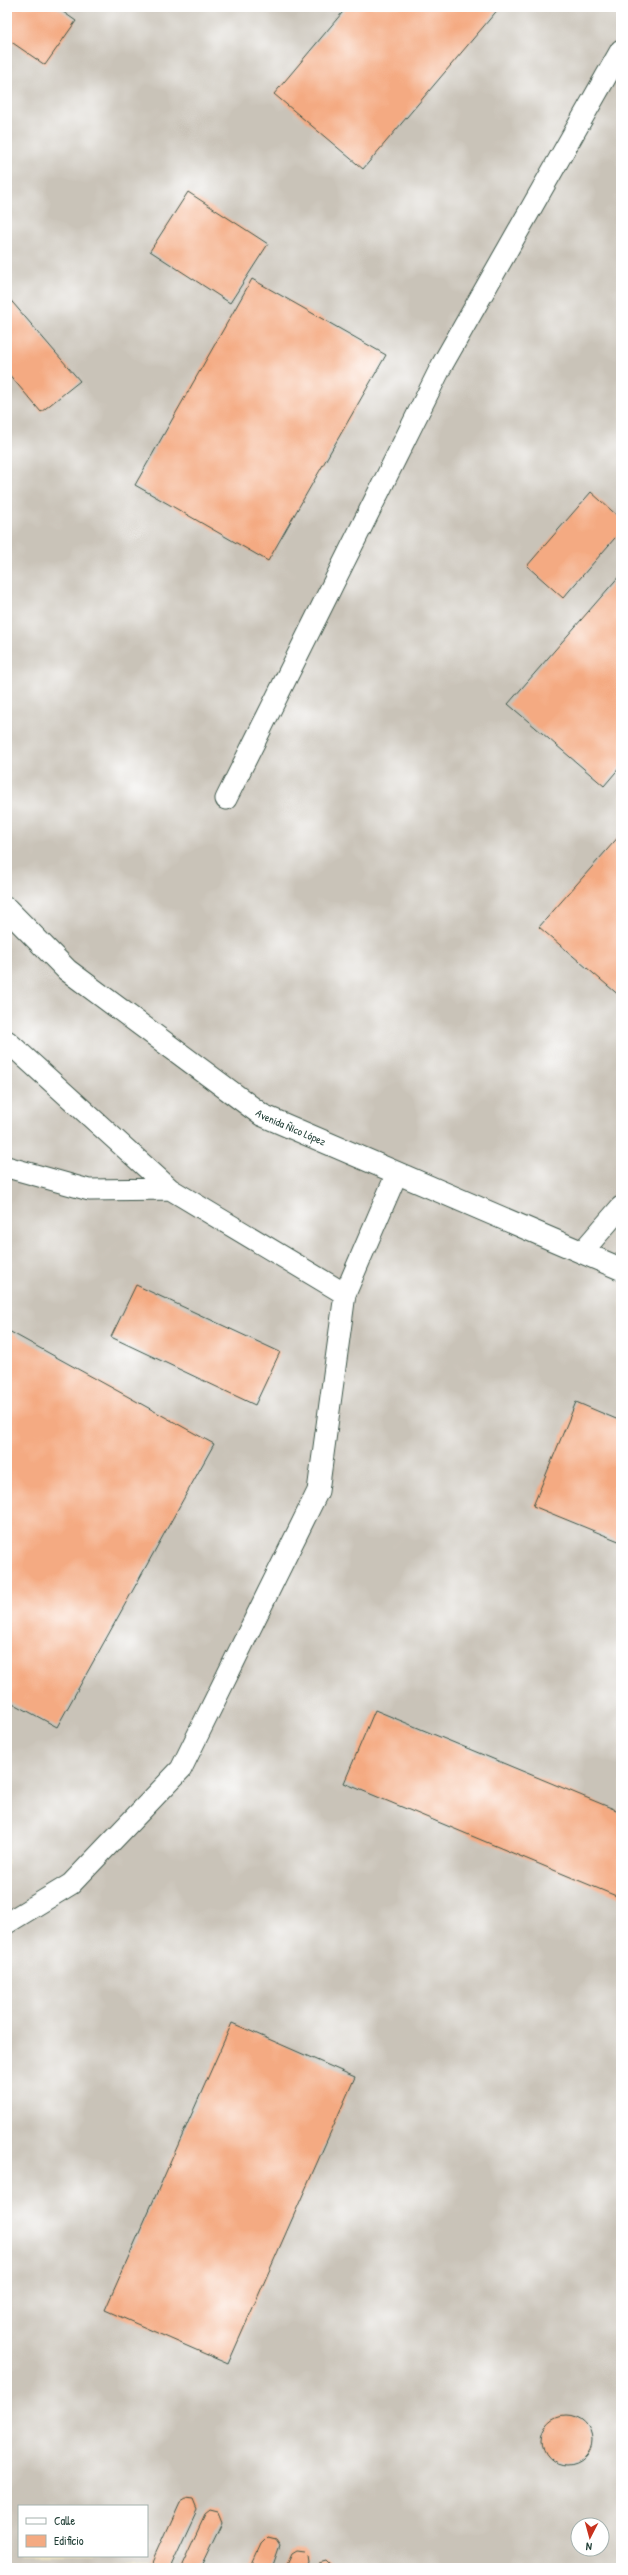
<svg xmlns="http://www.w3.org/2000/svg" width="628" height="2575" font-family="'Patrick Hand',sans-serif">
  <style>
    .industrial { fill: #c9c3b8; fill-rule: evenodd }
    .building { fill: #f4aa82 }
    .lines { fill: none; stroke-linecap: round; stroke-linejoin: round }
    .service-casing { stroke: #3d5548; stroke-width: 23 }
    .minor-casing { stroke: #3d5548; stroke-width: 24 }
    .service { stroke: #fff; stroke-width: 21 }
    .minor { stroke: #fff; stroke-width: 22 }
    .labels { text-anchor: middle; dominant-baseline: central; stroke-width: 3; stroke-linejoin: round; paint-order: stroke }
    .street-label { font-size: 11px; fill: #1f3d34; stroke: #fff }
  </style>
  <rect width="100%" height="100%" fill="#fff"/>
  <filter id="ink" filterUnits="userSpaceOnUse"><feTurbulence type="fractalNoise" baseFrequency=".025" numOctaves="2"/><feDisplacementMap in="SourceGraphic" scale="8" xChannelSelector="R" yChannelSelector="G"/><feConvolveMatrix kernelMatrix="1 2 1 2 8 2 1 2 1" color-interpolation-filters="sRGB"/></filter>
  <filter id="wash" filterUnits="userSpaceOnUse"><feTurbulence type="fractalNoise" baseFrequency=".012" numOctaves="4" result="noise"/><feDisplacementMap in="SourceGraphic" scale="16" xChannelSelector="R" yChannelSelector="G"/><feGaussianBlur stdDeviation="0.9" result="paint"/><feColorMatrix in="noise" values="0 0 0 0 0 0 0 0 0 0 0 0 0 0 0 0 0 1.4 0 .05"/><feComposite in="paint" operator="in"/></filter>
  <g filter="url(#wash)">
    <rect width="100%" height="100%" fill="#e9deba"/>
    <path class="industrial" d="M 7,7 L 621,7 L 621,2568 L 7,2568 ZM 19,2506 L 147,2506 L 147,2556 L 19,2556 ZM 578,2525 L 602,2525 L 602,2549 L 578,2549 Z"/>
    <g id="blocks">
      <path class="building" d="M 7,7 L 56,7 L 76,21 L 45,65 L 7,39 Z
        M 347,7 L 500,7 L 363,169 L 274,94 Z
        M 188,192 L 268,244 L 230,303 L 150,251 Z
        M 252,279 L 386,355 L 268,561 L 135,485 Z
        M 7,296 L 80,381 L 41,412 L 7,372 Z
        M 591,492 L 621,519 L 621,531 L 563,598 L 527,566 Z
        M 621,574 L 621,766 L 604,786 L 508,704 Z
        M 621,834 L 621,997 L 539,927 Z
        M 136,1285 L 280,1352 L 255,1405 L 111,1337 Z
        M 7,1330 L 214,1444 L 57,1727 L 7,1700 Z
        M 576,1402 L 621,1421 L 621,1542 L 533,1506 Z
        M 375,1710 L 621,1812 L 621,1898 L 344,1783 Z
        M 232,2023 L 355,2077 L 228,2364 L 105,2310 Z
        M542 2440a25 25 0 1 1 50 0a25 25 0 1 1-50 0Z
        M 185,2499 L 193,2500 L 197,2510 L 170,2568 L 150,2568 L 180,2502 Z
        M 210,2510 L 218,2512 L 222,2522 L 200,2568 L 180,2568 L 205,2514 Z
        M 268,2537 L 276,2539 L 280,2545 L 272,2568 L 250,2568 L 261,2544 Z
        M 296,2550 L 304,2551 L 307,2554 L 308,2561 L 305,2568 L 284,2568 L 291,2553 Z
        M 326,2561 L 333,2568 L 315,2568 L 319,2563 Z"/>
    </g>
  </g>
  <g filter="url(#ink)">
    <use href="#blocks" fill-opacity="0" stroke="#3d5548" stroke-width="1"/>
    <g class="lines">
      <g class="service-casing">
        <path id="service" d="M 226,799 L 442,365 L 621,50
          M 7,1041 L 170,1189
          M 7,1167 L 89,1190 L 170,1189 L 345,1294
          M 582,1252 L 621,1207
          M 7,1923 L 71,1884 L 181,1769 L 318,1491 L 345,1294 L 397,1173"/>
      </g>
      <g class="minor-casing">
        <g id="minor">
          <path id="s1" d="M 7,909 L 67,970 L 262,1115 L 621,1269"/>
        </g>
      </g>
      <use href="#service" class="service"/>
      <use href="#minor" class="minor"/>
    </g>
  </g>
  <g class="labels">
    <g class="street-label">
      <text stroke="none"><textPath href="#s1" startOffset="360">Avenida Ñico López</textPath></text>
    </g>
  </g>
  <rect width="628" height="2575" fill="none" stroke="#fff" stroke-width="24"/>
  <rect x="18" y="2505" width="130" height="52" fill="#ffffff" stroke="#a5b1ae"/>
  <rect x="26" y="2518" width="20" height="6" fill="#ffffff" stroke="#a5b1ae"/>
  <text x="54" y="2525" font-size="12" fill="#1f3d34">Calle</text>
  <rect x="26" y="2535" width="20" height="12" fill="#f4aa82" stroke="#a5b1ae"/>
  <text x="54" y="2545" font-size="12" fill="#1f3d34">Edificio</text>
  <g transform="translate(590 2537) rotate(186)"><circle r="19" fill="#ffffff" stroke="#a5b1ae"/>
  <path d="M0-3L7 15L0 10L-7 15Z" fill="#c8321e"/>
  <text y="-6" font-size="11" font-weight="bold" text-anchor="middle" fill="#1f3d34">N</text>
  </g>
</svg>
